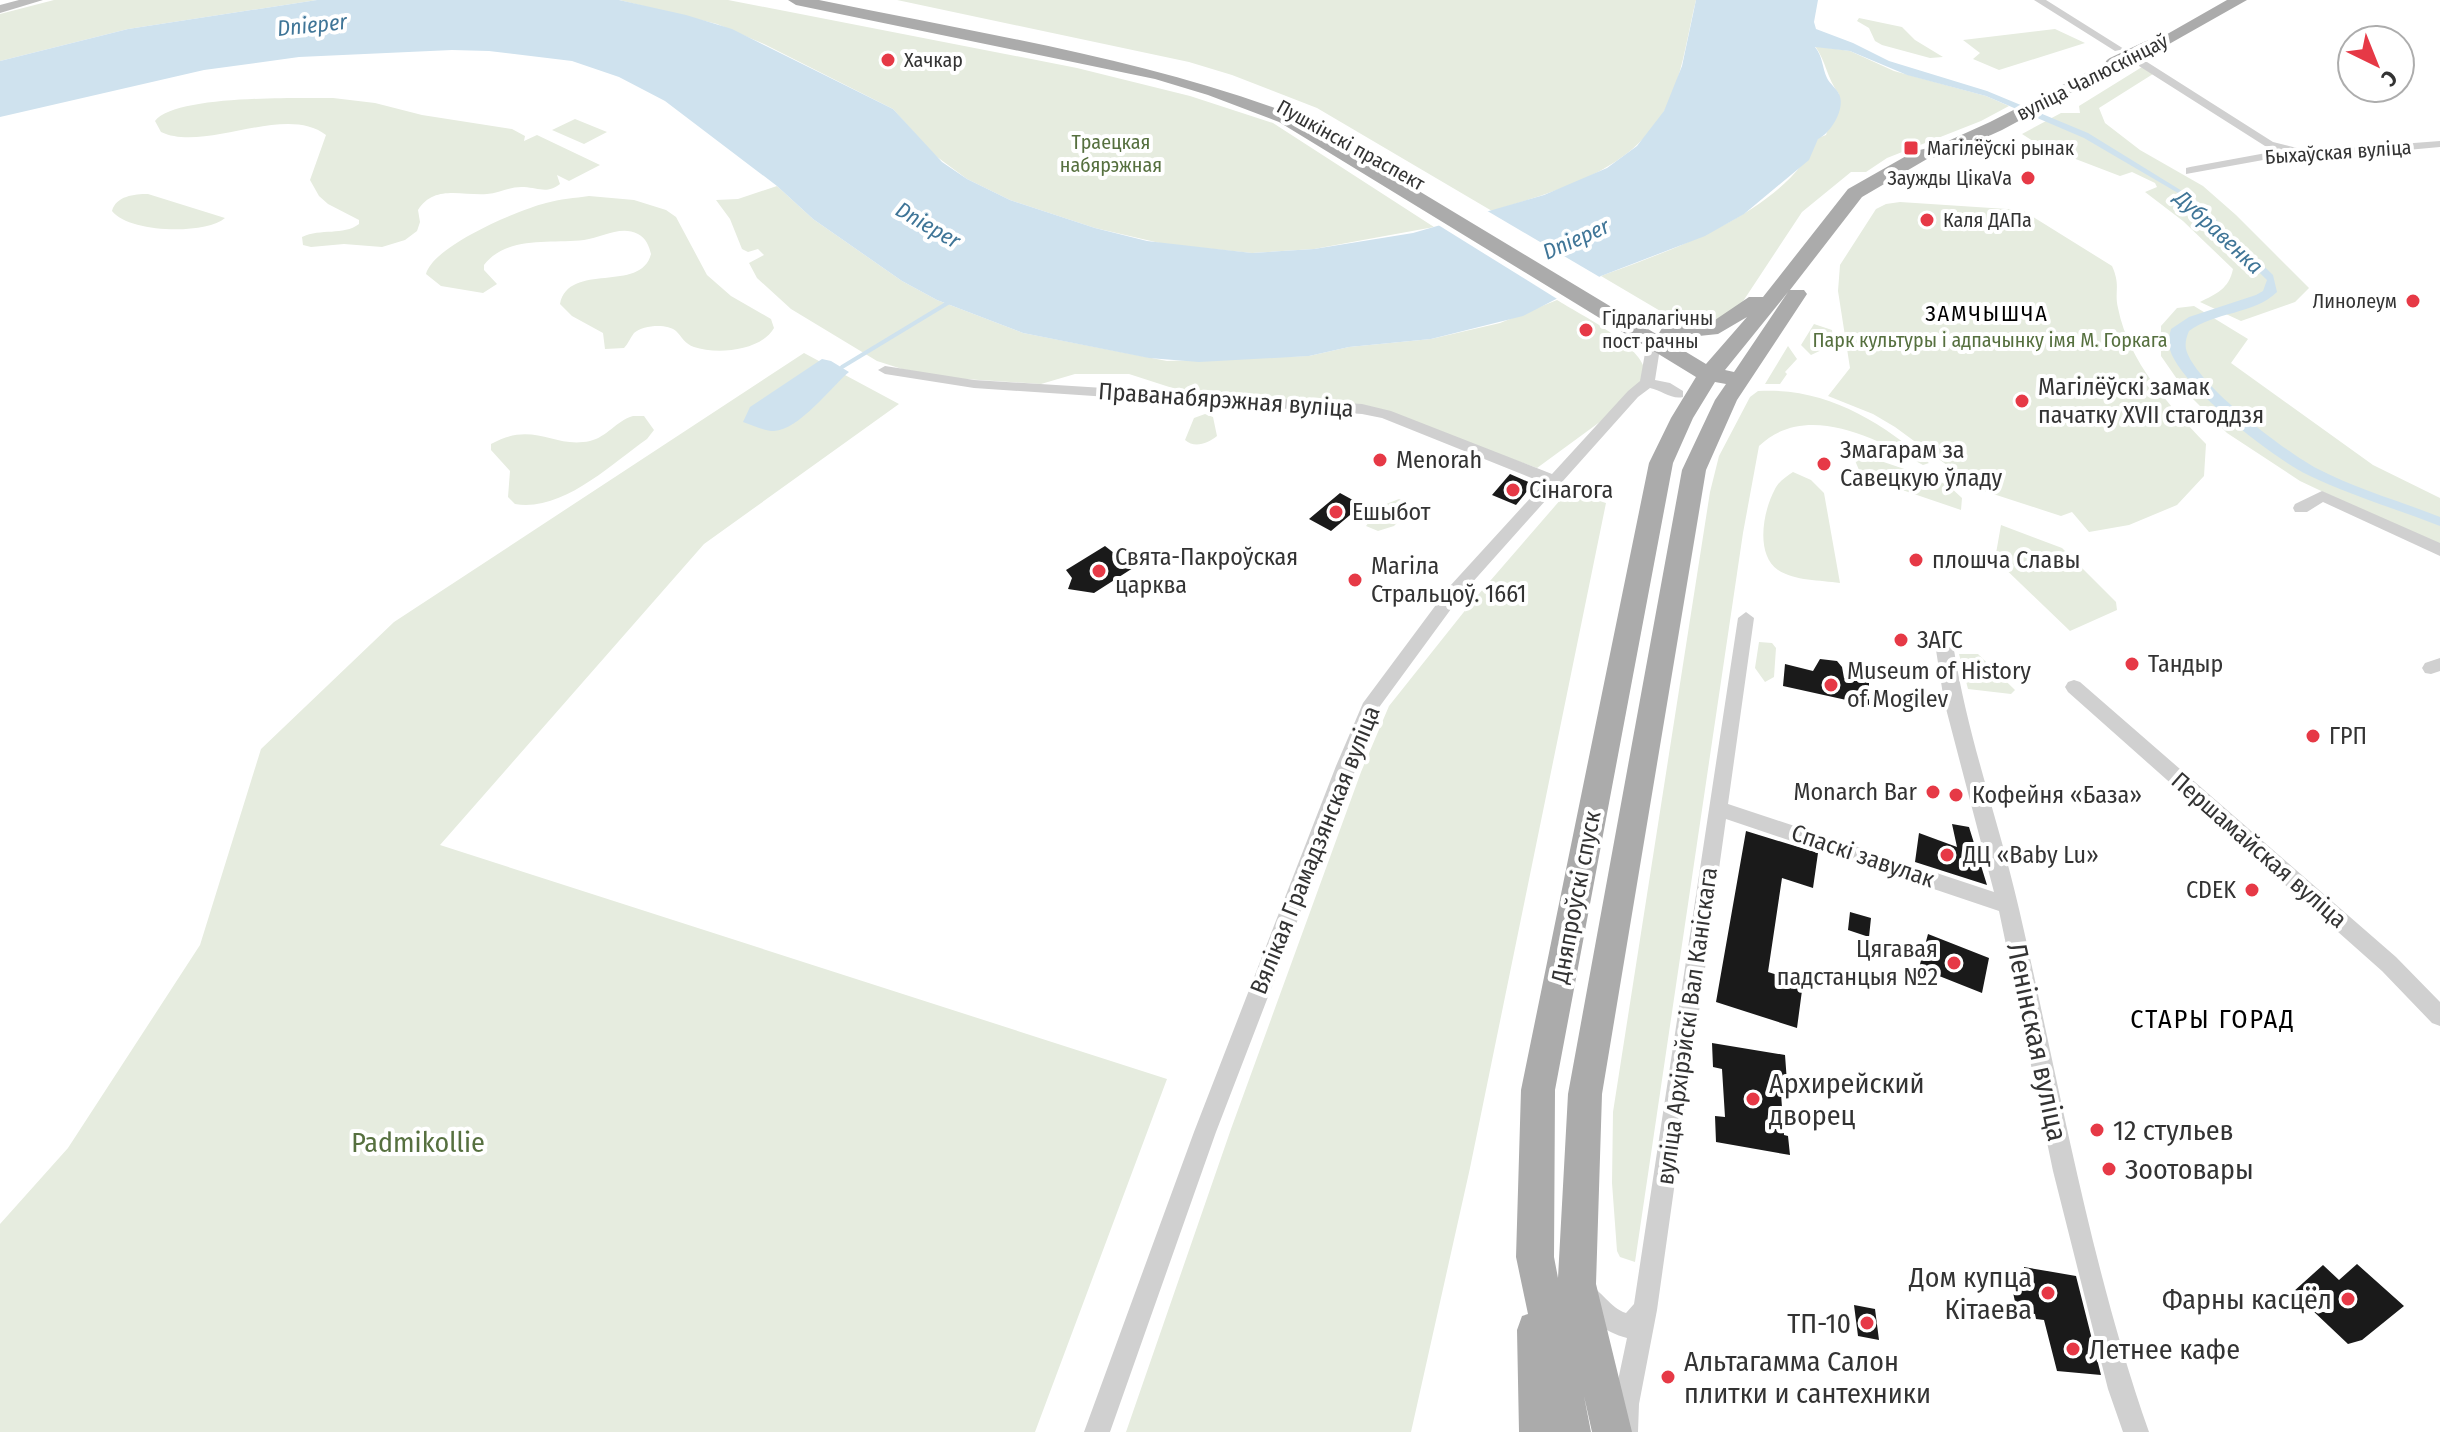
<svg xmlns="http://www.w3.org/2000/svg" width="2440" height="1432" font-family="'Fira Sans Condensed',sans-serif">
  <style>
    .green { fill: #e6ecdf }
    .water { fill: #cfe2ee }
    .pier { fill: #fff }
    .lines { fill: none; stroke-linecap: round; stroke-linejoin: round }
    .stream { stroke: #cfe2ee; stroke-width: 4 }
    .building { fill: #1a1a1a }
    .street { fill: #d0d0d0; fill-rule: evenodd }
    .secondary { fill: #bdbdbd; fill-rule: evenodd }
    .primary { fill: #ababab; fill-rule: evenodd }
    .primary-bridge { stroke: #ababab; stroke-width: 17 }
    .poi-dot { fill: #e63946; stroke: #fff; stroke-width: 3 }
    .labels { text-anchor: middle; dominant-baseline: central; stroke-width: 8; stroke-linejoin: round; paint-order: stroke }
    .far-poi-label { font-size: 20px; fill: #333; stroke: #fff; text-anchor: start }
    .far-street-label { font-size: 20px; fill: #333; stroke: #fff }
    .far-park-label { font-size: 20px; fill: #56703f; stroke: #fff }
    .far-water-label { font-size: 22px; font-style: italic; fill: #3f7597; stroke: #fff }
    .far-neighbourhood-label { font-size: 22px; letter-spacing: 2px; fill: #000; stroke: #fff }
    .poi-label { font-size: 24px; fill: #333; stroke: #fff; text-anchor: start }
    .street-label { font-size: 24px; fill: #333; stroke: #fff }
    .neighbourhood-label { font-size: 26px; letter-spacing: 2px; fill: #000; stroke: #fff }
    .near-street-label { font-size: 28px; fill: #333; stroke: #fff }
    .near-poi-label { font-size: 28px; fill: #333; stroke: #fff; text-anchor: start }
    .near-park-label { font-size: 28px; fill: #56703f; stroke: #fff }
  </style>
  <rect width="100%" height="100%" fill="#fff"/>
  <path class="green" d="M 54,0 L 317,0 L 128,29 L 0,61 L 0,14 Z
    M 619,0 L 728,0 L 1077,68 L 1190,96 L 1273,123 L 1434,227 L 1314,249 L 1252,253 L 1164,244 L 1095,228 L 1010,200 L 967,179 L 933,154 L 893,109 L 764,44 L 717,24 Z
    M 897,0 L 1696,0 C 1688,32 1684,65 1672,95 C 1642,169 1560,190 1492,211 L 1317,108 L 1232,75 L 1189,62 Z
    M 1859,18 L 1902,27 L 1915,40 L 1943,57 L 1930,58 L 1882,45 L 1875,41 L 1869,28 L 1857,21 Z
    M 2055,29 L 2085,43 L 1999,70 L 1973,59 L 1980,53 L 1963,40 Z
    M 1815,46 L 1850,51 L 1894,71 L 1986,96 L 2009,106 L 1981,121 L 1887,158 L 1866,172 L 1851,172 L 1802,212 L 1732,318 L 1692,327 L 1684,325 L 1601,276 C 1671,250 1786,212 1818,138 L 1826,135 L 1839,94 C 1827,79 1826,61 1815,46 Z
    M 2142,67 L 2153,74 L 2099,108 L 2105,123 L 2140,150 L 2203,186 L 2236,215 L 2309,288 L 2295,302 L 2241,321 L 2200,302 C 2216,294 2229,289 2233,269 L 2183,221 L 2145,192 L 2157,187 L 2155,183 L 2132,172 L 2120,176 L 2039,145 L 2022,134 L 2061,113 L 2080,113 L 2079,106 Z
    M 333,98 L 375,103 L 422,115 L 512,129 L 525,136 L 524,141 L 537,135 L 600,165 L 569,181 L 557,175 L 560,184 C 547,194 539,188 524,187 C 511,186 500,193 487,194 C 463,196 434,184 418,210 L 420,222 L 417,231 L 405,240 L 382,247 L 344,244 L 311,247 L 303,245 L 302,237 C 321,228 343,236 359,224 L 359,220 L 328,204 L 319,196 L 310,180 L 326,135 C 285,103 205,153 161,132 L 155,121 C 174,95 298,98 333,98 Z
    M 575,119 L 607,132 L 584,144 L 552,130 Z
    M 777,186 L 813,219 L 902,281 L 937,300 L 1023,333 L 1167,361 L 1309,356 L 1349,347 L 1431,339 L 1500,323 L 1557,300 C 1579,314 1649,348 1645,376 L 1608,416 L 1537,468 L 1364,405 L 1191,394 L 1129,374 L 1075,374 L 1041,384 L 949,378 L 902,369 L 877,361 L 791,309 L 757,278 L 749,263 L 764,255 L 758,249 L 748,252 L 742,249 L 730,219 L 716,200 L 738,199 Z
    M 148,194 L 225,218 C 205,235 129,233 112,211 C 116,196 134,194 148,194 Z
    M 589,196 L 634,200 L 666,210 L 676,217 L 707,275 L 731,296 L 771,319 L 774,328 C 761,351 717,355 694,347 C 685,344 682,337 676,331 C 667,323 643,325 634,333 C 630,338 628,344 624,348 L 605,349 L 603,333 L 572,316 L 560,304 C 569,261 641,294 651,254 C 649,246 646,238 638,234 C 620,225 602,238 584,240 C 551,244 507,235 484,265 L 484,270 L 497,284 L 483,293 L 441,286 L 426,274 C 433,246 518,210 546,203 C 560,199 575,198 589,196 Z
    M 1900,202 L 2022,210 L 2112,266 C 2121,286 2114,291 2118,308 C 2129,363 2169,405 2206,444 L 2204,476 L 2177,505 L 2129,525 L 2089,532 L 2072,512 L 2061,516 L 1981,490 L 1895,427 L 1873,414 L 1828,396 L 1850,368 L 1838,291 L 1840,265 L 1876,209 L 1886,204 Z
    M 2194,306 L 2248,339 L 2231,363 L 2373,465 L 2440,498 L 2440,547 L 2300,481 L 2227,433 L 2186,392 L 2161,356 L 2161,326 L 2177,308 Z
    M 1814,324 L 1832,330 L 1833,339 L 1830,339 L 1828,347 L 1811,355 L 1801,345 Z
    M 1788,346 L 1797,359 L 1785,372 L 1787,374 L 1780,384 L 1765,384 Z
    M 804,353 L 899,404 L 704,544 L 440,845 L 1167,1079 L 1035,1432 L 0,1432 L 0,1224 L 68,1148 L 200,945 L 261,749 L 394,622 Z
    M 1758,391 C 1825,387 1879,420 1929,463 L 1923,465 C 1876,438 1806,401 1759,446 L 1743,533 L 1635,1262 L 1620,1257 L 1617,1251 L 1612,1183 L 1613,1112 L 1710,492 L 1719,456 L 1750,397 Z
    M 1205,414 L 1213,417 L 1217,436 C 1208,443 1195,449 1185,440 L 1194,418 Z
    M 633,416 L 644,416 L 654,430 L 647,439 C 611,464 563,512 515,504 L 508,497 L 510,471 L 491,450 L 491,444 C 534,420 553,449 590,441 C 607,437 616,421 633,416 Z
    M 1851,451 L 1937,480 L 1949,486 L 1962,498 L 1961,510 L 1867,478 L 1859,470 Z
    M 1793,472 L 1811,480 L 1824,493 L 1840,583 C 1820,580 1795,581 1778,570 C 1755,554 1763,511 1775,489 C 1779,481 1786,477 1793,472 Z
    M 1568,491 L 1606,503 L 1470,1168 L 1411,1432 L 1126,1432 L 1231,1129 L 1361,772 L 1389,706 L 1471,603 Z
    M 1399,499 L 1409,504 L 1410,509 L 1394,526 L 1378,531 L 1366,526 L 1381,506 Z
    M 2001,525 L 2062,548 L 2116,602 L 2117,610 L 2070,631 L 1995,559 Z
    M 1759,642 L 1772,643 L 1776,648 L 1774,677 L 1765,682 L 1755,668 Z
    M 1959,654 L 1978,654 L 2015,690 L 2011,694 L 1968,689 Z"/>
  <path class="water" d="M 317,0 L 619,0 L 686,15 L 732,29 L 893,109 L 942,162 L 967,179 L 1010,200 L 1095,228 L 1147,241 L 1252,253 L 1314,249 L 1413,233 L 1544,195 L 1607,168 L 1637,146 L 1664,111 L 1682,66 L 1696,0 L 1818,0 L 1814,22 L 1816,29 L 1853,43 L 1889,61 L 1987,91 L 2088,133 L 2195,199 L 2273,275 L 2277,292 C 2255,314 2214,312 2189,331 C 2186,338 2185,343 2186,349 C 2194,383 2287,453 2318,469 C 2356,489 2400,501 2440,517 L 2440,526 C 2396,509 2350,495 2308,475 C 2270,456 2194,395 2174,359 C 2168,349 2168,340 2171,329 L 2189,317 L 2256,295 L 2263,291 L 2267,280 L 2178,193 L 2084,138 L 1986,96 L 1907,75 L 1850,51 L 1815,47 C 1823,57 1822,67 1827,78 C 1830,84 1836,88 1839,94 C 1846,108 1831,133 1818,139 L 1809,160 L 1744,214 L 1705,236 L 1601,276 L 1523,316 L 1431,339 L 1349,347 L 1309,356 L 1199,362 L 1149,358 L 1023,333 L 937,300 L 902,281 L 813,219 L 777,186 L 665,101 L 619,77 L 572,61 L 489,51 L 452,50 L 299,57 L 204,70 L 0,117 L 0,61 L 128,29 Z
    M 822,359 L 831,361 L 849,372 C 831,387 799,430 774,431 C 764,431 752,425 743,422 L 750,407 Z"/>
  <path class="pier" d="M 1484,209 L 1603,279 L 1562,302 L 1435,223 Z"/>
  <g class="lines">
    <path class="stream" d="M 842,367 L 951,301"/>
  </g>
  <path class="building" d="M 1510,474 L 1533,484 L 1516,505 L 1492,495 Z
    M 1340,493 L 1362,505 L 1331,531 L 1309,519 Z
    M 1105,546 L 1133,568 L 1094,593 L 1068,589 L 1072,578 L 1066,570 Z
    M 1820,659 L 1837,661 L 1842,667 L 1844,678 L 1869,683 L 1869,705 L 1783,686 L 1785,664 L 1813,671 Z
    M 1952,824 L 1969,827 L 1987,885 L 1915,862 L 1919,833 L 1957,847 Z
    M 1746,831 L 1818,853 L 1813,888 L 1782,878 L 1768,972 L 1803,983 L 1797,1028 L 1716,1002 Z
    M 1850,912 L 1871,918 L 1869,937 L 1848,930 Z
    M 1928,934 L 1989,958 L 1982,993 L 1919,968 Z
    M 1712,1043 L 1785,1055 L 1787,1082 L 1780,1080 L 1784,1135 L 1788,1136 L 1790,1155 L 1716,1142 L 1715,1116 L 1725,1117 L 1722,1069 L 1713,1067 Z
    M 2357,1264 L 2404,1306 L 2362,1340 L 2348,1344 L 2293,1292 L 2323,1265 L 2339,1280 Z
    M 2024,1267 L 2076,1276 L 2101,1375 L 2057,1371 L 2044,1320 L 2036,1319 L 2035,1314 L 2017,1311 L 2008,1269 L 2024,1271 Z
    M 1854,1305 L 1875,1309 L 1879,1340 L 1858,1336 Z"/>
  <g class="lines">
    <path class="street" d="M 2034,0 L 2046,0 L 2124,49 L 2115,51 Z
      M 2139,62 L 2147,62 L 2273,142 L 2309,151 L 2440,141 L 2440,147 L 2309,159 L 2291,155 L 2186,174 L 2186,168 L 2190,167 L 2277,151 L 2265,146 L 2139,66 Z
      M 1654,338 L 1661,342 L 1655,380 L 1670,383 L 1683,391 L 1683,397 C 1672,400 1661,390 1650,388 L 1638,397 L 1462,594 L 1380,706 L 1216,1132 L 1110,1432 L 1084,1432 L 1194,1132 L 1336,766 L 1363,703 L 1450,586 L 1544,483 L 1382,418 L 1362,414 L 974,388 L 885,374 L 878,370 L 885,366 L 974,380 L 1362,404 L 1391,411 L 1552,474 L 1628,391 L 1640,381 L 1647,342 Z
      M 2322,491 L 2440,543 L 2440,556 L 2323,502 L 2307,512 L 2295,512 L 2293,508 L 2295,504 Z
      M 1746,612 L 1754,618 L 1728,804 L 1994,892 L 1944,701 L 1936,650 L 1945,644 L 1954,650 C 1968,738 1999,822 2019,909 C 2059,1082 2090,1265 2149,1432 L 2123,1432 L 2108,1389 L 2053,1171 L 1999,911 L 1726,819 L 1657,1310 L 1639,1404 L 1638,1432 L 1612,1432 L 1613,1404 L 1627,1338 C 1605,1332 1584,1318 1575,1296 L 1578,1287 L 1587,1284 C 1602,1290 1610,1308 1626,1313 L 1634,1304 L 1738,618 Z
      M 2440,658 L 2440,671 L 2431,674 L 2425,673 L 2422,668 L 2425,663 Z
      M 2074,680 L 2080,682 L 2396,957 L 2440,1002 L 2440,1026 L 2432,1023 L 2382,971 L 2068,692 L 2065,687 L 2068,682 Z"/>
    <path class="secondary" d="M 19,0 L 43,0 L 0,13 L 0,5 Z"/>
    <path class="primary" d="M 788,0 L 819,0 C 977,33 1139,57 1291,114 L 1706,364 L 1747,317 L 1718,334 L 1670,339 L 1659,333 L 1662,328 L 1712,322 L 1749,297 L 1763,297 L 1848,189 L 1915,151 L 1937,146 L 1990,122 L 2107,62 L 2119,62 L 2121,66 L 2002,130 L 1949,154 L 1927,159 L 1862,197 L 1790,290 L 1804,290 L 1807,294 L 1737,400 L 1706,470 L 1602,1094 L 1596,1284 L 1632,1432 L 1592,1432 L 1584,1396 L 1591,1432 L 1519,1432 L 1517,1330 L 1522,1316 L 1528,1314 L 1516,1257 L 1521,1090 L 1649,463 L 1671,418 L 1696,377 L 1279,122 L 1208,95 L 1155,79 L 796,5 ZM 1788,292 L 1734,372 L 1725,370 ZM 1715,382 L 1726,384 L 1715,400 L 1682,470 L 1568,1094 L 1558,1278 L 1554,1257 L 1555,1090 L 1673,463 L 1693,418 Z
      M 2227,0 L 2247,0 L 2155,52 L 2149,54 L 2141,49 Z"/>
    <path class="primary-bridge" d="M 2113,66 L 2149,49"/>
  </g>
  <g class="poi-dot">
    <circle cx="888" cy="60" r="8"/>
    <rect x="1903" y="140" width="16" height="16" rx="4"/>
    <circle cx="2028" cy="178" r="8"/>
    <circle cx="1927" cy="220" r="8"/>
    <circle cx="2413" cy="301" r="8"/>
    <circle cx="1586" cy="330" r="8"/>
    <circle cx="2022" cy="401" r="8"/>
    <circle cx="1380" cy="460" r="8"/>
    <circle cx="1824" cy="464" r="8"/>
    <circle cx="1513" cy="490" r="8"/>
    <circle cx="1336" cy="512" r="8"/>
    <circle cx="1916" cy="560" r="8"/>
    <circle cx="1099" cy="571" r="8"/>
    <circle cx="1355" cy="580" r="8"/>
    <circle cx="1901" cy="640" r="8"/>
    <circle cx="2132" cy="664" r="8"/>
    <circle cx="1831" cy="685" r="8"/>
    <circle cx="2313" cy="736" r="8"/>
    <circle cx="1933" cy="792" r="8"/>
    <circle cx="1956" cy="795" r="8"/>
    <circle cx="1947" cy="855" r="8"/>
    <circle cx="2252" cy="890" r="8"/>
    <circle cx="1954" cy="963" r="8"/>
    <circle cx="1753" cy="1099" r="8"/>
    <circle cx="2097" cy="1130" r="8"/>
    <circle cx="2109" cy="1169" r="8"/>
    <circle cx="2048" cy="1293" r="8"/>
    <circle cx="2348" cy="1299" r="8"/>
    <circle cx="1867" cy="1323" r="8"/>
    <circle cx="2073" cy="1349" r="8"/>
    <circle cx="1668" cy="1377" r="8"/>
  </g>
  <g class="labels">
    <g class="far-poi-label">
      <text x="904" y="60">Хачкар</text>
      <text x="1927" y="148">Магілёўскі рынак</text>
      <text x="2012" y="178" text-anchor="end">Заужды ЦікаVа</text>
      <text x="1943" y="220">Каля ДАПа</text>
      <text x="2397" y="301" text-anchor="end">Линолеум</text>
      <text x="1602" y="318">Гідралагічны<tspan x="1602" dy="23">пост рачны</tspan></text>
    </g>
    <g class="far-street-label">
      <text transform="translate(2092 77) rotate(-27)">вуліца Чалюскінцаў</text>
      <text transform="translate(1351 145) rotate(29)">Пушкінскі праспект</text>
      <text transform="translate(2338 152) rotate(-4)">Быхаўская вуліца</text>
    </g>
    <g class="far-park-label">
      <text x="1111" y="142">Траецкая<tspan x="1111" dy="23">набярэжная</tspan></text>
      <text x="1990" y="340">Парк культуры і адпачынку імя М. Горкага</text>
    </g>
    <g class="far-water-label">
      <text transform="translate(312 25) rotate(-6)">Dnieper</text>
      <text transform="translate(928 225) rotate(30)">Dnieper</text>
      <text transform="translate(2219 232) rotate(43)">Дубравенка</text>
      <text transform="translate(1576 239) rotate(-24)">Dnieper</text>
    </g>
    <g class="far-neighbourhood-label">
      <text x="1987" y="313">ЗАМЧЫШЧА</text>
    </g>
    <g class="poi-label">
      <text x="2038" y="387">Магілёўскі замак<tspan x="2038" dy="28">пачатку XVII стагоддзя</tspan></text>
      <text x="1840" y="450">Змагарам за<tspan x="1840" dy="28">Савецкую ўладу</tspan></text>
      <text x="1396" y="460">Menorah</text>
      <text x="1529" y="490">Сінагога</text>
      <text x="1352" y="512">Ешыбот</text>
      <text x="1115" y="557">Свята-Пакроўская<tspan x="1115" dy="28">царква</tspan></text>
      <text x="1932" y="560">плошча Славы</text>
      <text x="1371" y="566">Магіла<tspan x="1371" dy="28">Стральцоў. 1661</tspan></text>
      <text x="1917" y="640">ЗАГС</text>
      <text x="2148" y="664">Тандыр</text>
      <text x="1847" y="671">Museum of History<tspan x="1847" dy="28">of Mogilev</tspan></text>
      <text x="2329" y="736">ГРП</text>
      <text x="1917" y="792" text-anchor="end">Monarch Bar</text>
      <text x="1972" y="795">Кофейня «База»</text>
      <text x="1963" y="855">ДЦ «Baby Lu»</text>
      <text x="2236" y="890" text-anchor="end">CDEK</text>
      <text x="1938" y="949" text-anchor="end">Цягавая<tspan x="1938" dy="28">падстанцыя №2</tspan></text>
    </g>
    <g class="street-label">
      <text transform="translate(1226 400) rotate(4)">Праванабярэжная вуліца</text>
      <text transform="translate(1315 850) rotate(-68)">Вялікая Грамадзянская вуліца</text>
      <text transform="translate(2259 850) rotate(41)">Першамайская вуліца</text>
      <text transform="translate(1863 856) rotate(19)">Спаскі завулак</text>
      <text transform="translate(1576 897) rotate(-79)">Дняпроўскі спуск</text>
      <text transform="translate(1687 1026) rotate(-82)">вуліца Архірэйскі Вал Каніскага</text>
    </g>
    <g class="neighbourhood-label">
      <text x="2213" y="1019">СТАРЫ ГОРАД</text>
    </g>
    <g class="near-street-label">
      <text transform="translate(2037 1042) rotate(78)">Ленінская вуліца</text>
    </g>
    <g class="near-poi-label">
      <text x="1769" y="1083">Архирейский<tspan x="1769" dy="32">дворец</tspan></text>
      <text x="2113" y="1130">12 стульев</text>
      <text x="2125" y="1169">Зоотовары</text>
      <text x="2032" y="1277" text-anchor="end">Дом купца<tspan x="2032" dy="32">Кітаева</tspan></text>
      <text x="2332" y="1299" text-anchor="end">Фарны касцёл</text>
      <text x="1851" y="1323" text-anchor="end">ТП-10</text>
      <text x="2089" y="1349">Летнее кафе</text>
      <text x="1684" y="1361">Альтагамма Салон<tspan x="1684" dy="32">плитки и сантехники</tspan></text>
    </g>
    <g class="near-park-label">
      <text x="418" y="1142">Padmikollie</text>
    </g>
  </g>
  <g transform="translate(2376 64) rotate(137)"><circle r="38" fill="#ffffff" stroke="#adadad" stroke-width="2"/>
  <path d="M0-6L14 30L0 20L-14 30Z" fill="#e63946"/>
  <text y="-12" font-size="22" font-weight="bold" text-anchor="middle" fill="#333333">С</text>
  </g>
</svg>
